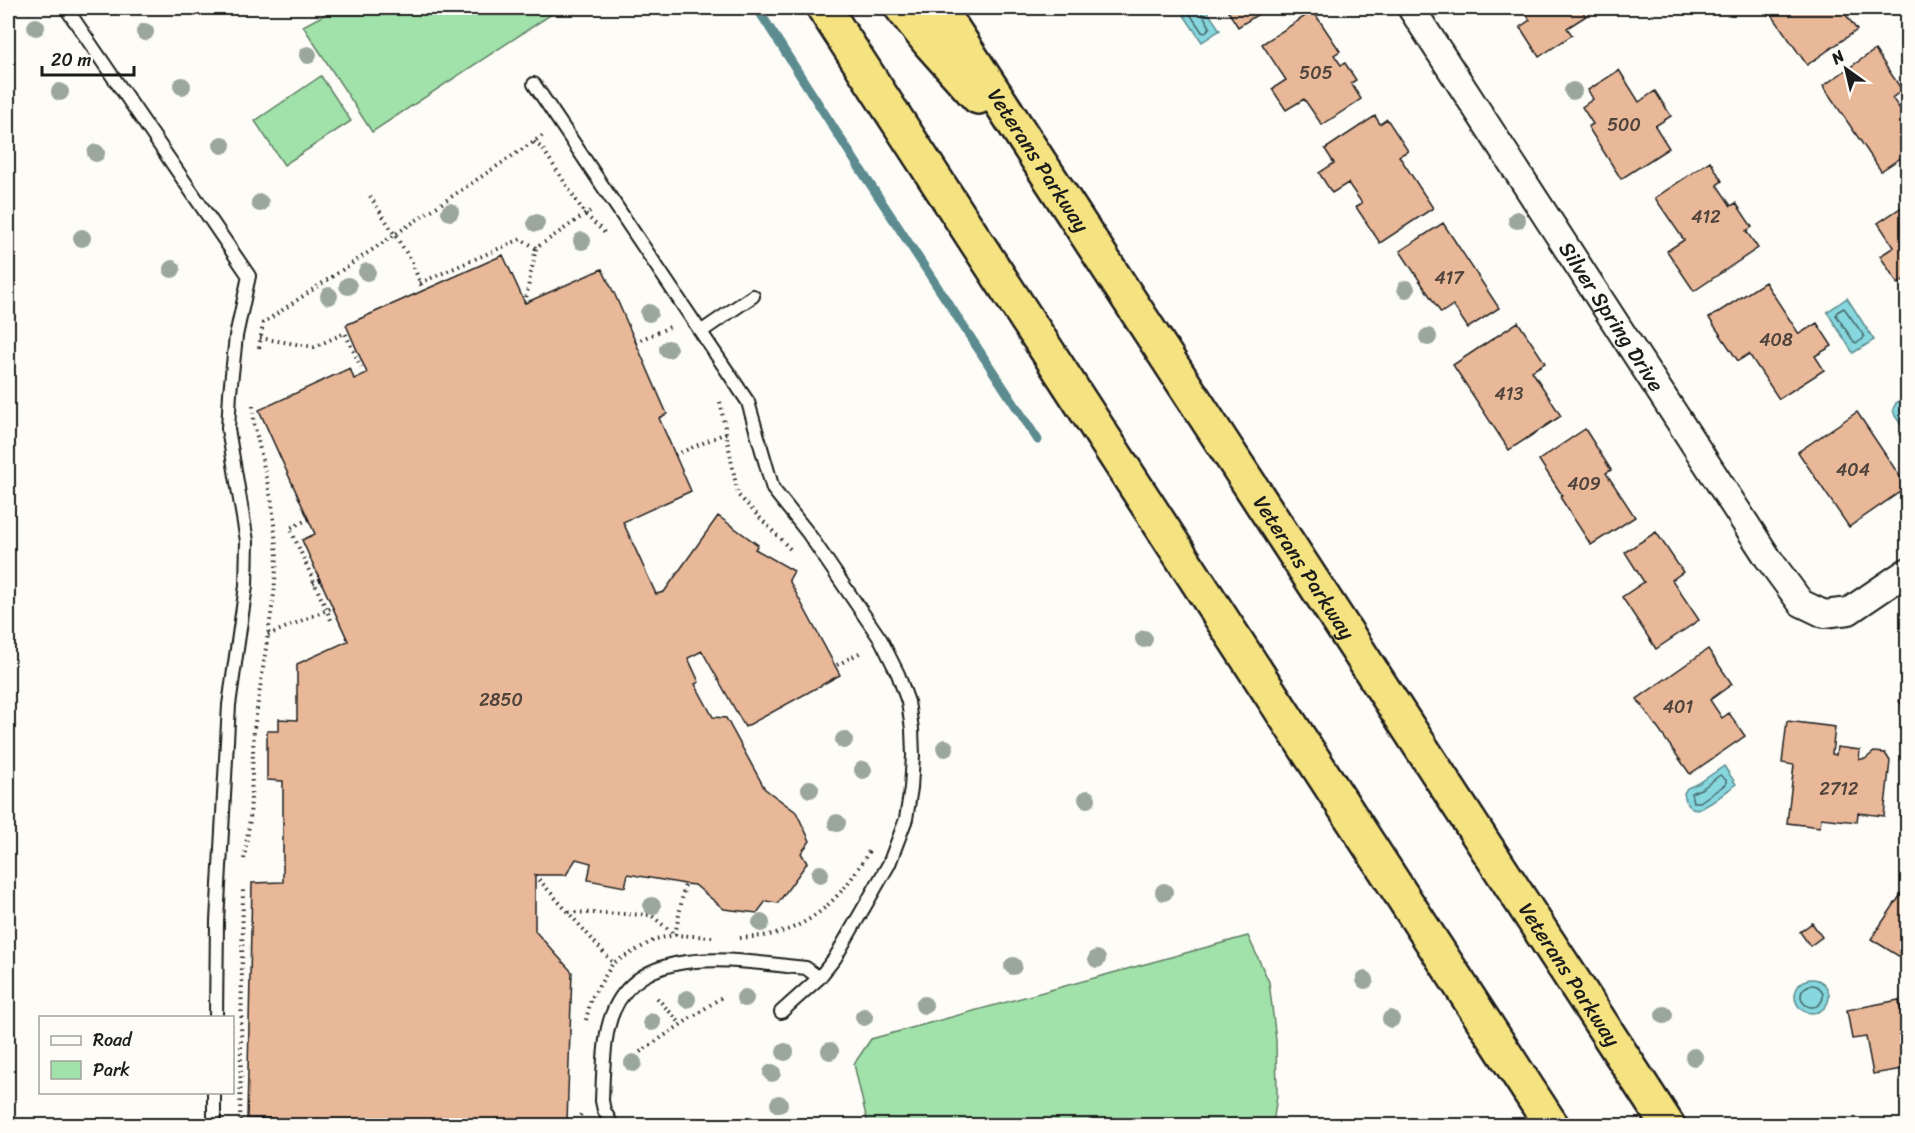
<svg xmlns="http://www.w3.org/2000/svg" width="1915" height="1133" font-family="Sriracha,sans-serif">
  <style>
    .green { fill: #a1e1aa; stroke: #5e7e63; stroke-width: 1.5 }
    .water { fill: #86d7de; stroke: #5c8c90; stroke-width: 1.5 }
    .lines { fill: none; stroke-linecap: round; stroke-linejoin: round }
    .shore { stroke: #46676a; stroke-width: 1.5 }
    .stream { stroke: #5c8c90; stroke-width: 9 }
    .building { fill: #e8b899; stroke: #1c1c1c; stroke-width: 1.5 }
    .lane-casing { stroke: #1c1c1c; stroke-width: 16 }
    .street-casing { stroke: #1c1c1c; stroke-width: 30 }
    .highway-casing { stroke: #1c1c1c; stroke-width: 38 }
    .path { stroke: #1c1c1c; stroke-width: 4; stroke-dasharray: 1.5 4.5; stroke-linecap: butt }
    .lane { stroke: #fdfcf7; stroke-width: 12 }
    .street { stroke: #fdfcf7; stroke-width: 26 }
    .highway { stroke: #f5e382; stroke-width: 33 }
    .tree { fill: #9ba79a }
    .labels { text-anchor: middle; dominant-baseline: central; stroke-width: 6; stroke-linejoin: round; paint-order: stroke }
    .number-label { font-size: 18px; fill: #4f433b }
    .street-label { font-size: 21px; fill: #1c1c1c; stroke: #fdfcf7 }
  </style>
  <rect width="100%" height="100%" fill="#fdfcf7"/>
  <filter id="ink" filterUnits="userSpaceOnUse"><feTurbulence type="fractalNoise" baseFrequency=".0167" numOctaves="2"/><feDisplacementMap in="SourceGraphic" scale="12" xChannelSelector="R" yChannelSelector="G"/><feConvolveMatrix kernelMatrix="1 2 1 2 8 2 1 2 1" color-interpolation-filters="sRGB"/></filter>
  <g filter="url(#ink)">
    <path class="green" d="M 337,8 L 561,8 L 372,132 L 303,26 Z
      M 321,76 L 351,121 L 284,165 L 255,121 Z
      M 1248,936 L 1269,982 L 1276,1040 L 1277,1095 L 1273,1125 L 868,1125 L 854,1064 L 871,1039 Z"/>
    <path class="water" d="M 1179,8 L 1205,8 L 1220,30 L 1202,42 Z
      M 1847,298 L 1874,340 L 1853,353 L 1827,312 Z
      M 1904,398 L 1907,398 L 1907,433 L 1895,416 L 1893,409 L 1896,403 Z
      M 1724,766 L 1736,784 C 1721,795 1689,828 1684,793 L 1687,788 L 1699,783 Z
      M1795 996a17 17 0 1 1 34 0a17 17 0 1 1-34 0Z"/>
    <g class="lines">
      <path class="shore" d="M 1186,8 L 1202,32 L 1205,33 L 1210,27 L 1201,12 L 1201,8
        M 1844,308 L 1864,336 L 1863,339 L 1857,343 L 1854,342 L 1836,315 L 1837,312 Z
        M 1720,775 L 1726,780 L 1726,784 L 1700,802 L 1693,802 L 1691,793 L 1703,788 Z
        M1801 996a11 11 0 1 1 22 0a11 11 0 1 1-22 0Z"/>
      <path class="stream" d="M 757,8 L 855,161 L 1038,440"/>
    </g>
    <path class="building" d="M 1226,8 L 1268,8 L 1238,27 Z
      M 1522,8 L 1580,8 L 1586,16 L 1567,28 L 1572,35 L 1539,57 L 1520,27 L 1530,20 Z
      M 1767,8 L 1841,8 L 1857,30 L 1807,65 Z
      M 1313,11 L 1340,51 L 1334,55 L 1341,65 L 1345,63 L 1356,80 L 1351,83 L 1361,99 L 1322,125 L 1304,99 L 1286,110 L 1272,89 L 1286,80 L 1262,44 Z
      M 1875,50 L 1902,90 L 1892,98 L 1908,120 L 1908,153 L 1881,171 L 1823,86 Z
      M 1619,70 L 1639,102 L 1655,91 L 1671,116 L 1655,126 L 1669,148 L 1621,179 L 1588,127 L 1593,124 L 1582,107 L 1593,99 L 1588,90 Z
      M 1375,116 L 1380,124 L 1387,119 L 1408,151 L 1399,156 L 1433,208 L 1380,243 L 1356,207 L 1362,203 L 1348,183 L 1332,193 L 1319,173 L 1334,163 L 1325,149 Z
      M 1710,161 L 1722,181 L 1717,185 L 1731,206 L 1736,203 L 1752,227 L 1746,231 L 1758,248 L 1694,291 L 1667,251 L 1684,240 L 1655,198 Z
      M 1908,203 L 1908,280 L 1906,278 L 1898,284 L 1880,256 L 1894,247 L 1878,223 Z
      M 1443,223 L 1499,308 L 1468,328 L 1453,305 L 1441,313 L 1400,251 Z
      M 503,255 L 525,303 L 602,269 L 615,295 L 667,414 L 659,418 L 691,491 L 623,522 L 656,594 L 664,592 L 718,516 L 758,545 L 755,549 L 794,571 L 789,580 L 840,675 L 745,727 L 702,651 L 688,658 L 699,682 L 695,684 L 713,717 L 726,718 L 765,789 L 796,812 L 810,841 L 801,853 L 807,863 L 778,903 L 766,901 L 757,913 L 724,909 L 695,885 L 685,884 L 628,874 L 625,887 L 588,880 L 591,863 L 576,859 L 566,875 L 535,875 L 535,931 L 572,972 L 567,1122 L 467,1123 L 247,1118 L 252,883 L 283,882 L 283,781 L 267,780 L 267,731 L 279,731 L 279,719 L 297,720 L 297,664 L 348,641 L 302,540 L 315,534 L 259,410 L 350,368 L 354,379 L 367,373 L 346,325 Z
      M 1765,282 L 1799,334 L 1817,323 L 1832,346 L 1815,356 L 1824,370 L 1779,399 L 1749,354 L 1738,361 L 1709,318 Z
      M 1518,322 L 1545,363 L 1532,371 L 1561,416 L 1509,450 L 1453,365 Z
      M 1857,412 L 1907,487 L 1849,527 L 1798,452 Z
      M 1585,429 L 1611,470 L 1606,473 L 1635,517 L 1591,545 L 1560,497 L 1562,495 L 1539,460 Z
      M 1656,532 L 1683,572 L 1672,580 L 1699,620 L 1656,649 L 1622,597 L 1644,582 L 1625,552 Z
      M 1708,649 L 1732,684 L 1710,700 L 1722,718 L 1729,713 L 1745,736 L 1690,774 L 1637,699 Z
      M 1908,695 L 1908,714 L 1899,701 Z
      M 1787,721 L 1835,727 L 1832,754 L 1836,755 L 1837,747 L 1860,750 L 1859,759 L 1865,759 L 1874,752 L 1885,753 L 1890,761 L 1884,816 L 1858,813 L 1857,822 L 1821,818 L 1820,827 L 1787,823 L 1794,765 L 1782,763 Z
      M 1908,884 L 1908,962 L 1871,939 Z
      M 1812,923 L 1822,937 L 1810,946 L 1800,932 Z
      M 1899,1000 L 1905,1033 L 1908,1033 L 1908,1068 L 1873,1074 L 1866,1037 L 1852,1039 L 1847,1010 Z"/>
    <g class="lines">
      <g class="lane-casing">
        <path id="lane" d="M 66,8 L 249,276 L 236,336 L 230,393 L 228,429 L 247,541 L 246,586 L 229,705 L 217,921 L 216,1018
          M 534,84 L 748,402 L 773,489 L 808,533 L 881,640 L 898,674 L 908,702 L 912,729 L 913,756 L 911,788 L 906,819 L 889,864 L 835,958 L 819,978 L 781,1012
          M 702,331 L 753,296
          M 612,1125 L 604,1110 L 602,1101 C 603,1077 603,1051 608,1028 C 629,937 739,962 806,968 L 819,978
          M 214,1126 L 214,1092"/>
      </g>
      <g class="street-casing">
        <g id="street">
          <path id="s1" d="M 1411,8 L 1768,558 L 1801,603 L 1824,614 L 1849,611 L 1908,571"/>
        </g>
      </g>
      <g class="highway-casing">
        <g id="highway">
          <path d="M 824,8 L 1552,1126"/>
          <path d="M 902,8 L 929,42 L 978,97"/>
          <path id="s2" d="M 939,8 L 1668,1126"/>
        </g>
      </g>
      <path class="path" d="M 534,142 L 543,149 L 585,214 L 607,235
        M 370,196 L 411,260 L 423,290
        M 420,283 L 521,239 L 536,248
        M 525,303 L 536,248 L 593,209
        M 260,338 L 314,347 L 345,333 L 361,367
        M 635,342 L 672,326
        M 259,348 L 263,323 L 545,134
        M 720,402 L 738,495 L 792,551
        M 675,455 L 726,433
        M 309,519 L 290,528 L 331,620
        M 313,583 L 321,579
        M 268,635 L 334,607
        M 837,665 L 863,651
        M 244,859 L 250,819 L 254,729 L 274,594 L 277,556 L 272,503 L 254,423 L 253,406
        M 535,875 L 613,963
        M 569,912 L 651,915 L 675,935 L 685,884
        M 740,938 C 753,937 766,936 778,933 C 821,921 849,887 870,849
        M 657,998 L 681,1024
        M 586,1020 L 591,999 L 613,963 L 656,939 L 675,935 L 712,937
        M 640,1052 L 722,997
        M 357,1120 L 357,1126
        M 240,1126 L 243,888
        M 467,1126 L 467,1123
        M 574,1126 L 583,1111"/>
      <use href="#lane" class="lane"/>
      <use href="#street" class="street"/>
      <use href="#highway" class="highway"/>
    </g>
    <g class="tree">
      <circle cx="36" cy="27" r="9"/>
      <circle cx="145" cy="32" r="9"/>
      <circle cx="308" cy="55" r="9"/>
      <circle cx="182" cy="86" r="9"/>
      <circle cx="1573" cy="91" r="9"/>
      <circle cx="60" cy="92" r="9"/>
      <circle cx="222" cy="145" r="9"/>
      <circle cx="96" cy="153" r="9"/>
      <circle cx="260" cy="203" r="9"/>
      <circle cx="450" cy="212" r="9"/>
      <circle cx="1517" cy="220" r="9"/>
      <circle cx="536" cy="223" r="9"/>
      <circle cx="82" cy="238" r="9"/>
      <circle cx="582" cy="241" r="9"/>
      <circle cx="172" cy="269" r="9"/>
      <circle cx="367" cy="272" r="9"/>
      <circle cx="348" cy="286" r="9"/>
      <circle cx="1406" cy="289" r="9"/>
      <circle cx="329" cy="296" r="9"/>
      <circle cx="649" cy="313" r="9"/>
      <circle cx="1428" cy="337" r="9"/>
      <circle cx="668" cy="349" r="9"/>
      <circle cx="1144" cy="639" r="9"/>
      <circle cx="844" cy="740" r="9"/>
      <circle cx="945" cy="748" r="9"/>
      <circle cx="863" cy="770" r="9"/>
      <circle cx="810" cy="789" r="9"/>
      <circle cx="1087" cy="799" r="9"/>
      <circle cx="837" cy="823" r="9"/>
      <circle cx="820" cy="874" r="9"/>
      <circle cx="1164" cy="892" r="9"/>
      <circle cx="652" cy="906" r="9"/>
      <circle cx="761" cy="923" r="9"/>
      <circle cx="1097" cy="959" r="9"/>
      <circle cx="1013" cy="966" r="9"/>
      <circle cx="1365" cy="980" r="9"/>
      <circle cx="745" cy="998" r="9"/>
      <circle cx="687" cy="999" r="9"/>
      <circle cx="924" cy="1005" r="9"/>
      <circle cx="1664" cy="1015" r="9"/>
      <circle cx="864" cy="1017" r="9"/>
      <circle cx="1391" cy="1019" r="9"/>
      <circle cx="652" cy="1022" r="9"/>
      <circle cx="830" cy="1051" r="9"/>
      <circle cx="785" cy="1052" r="9"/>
      <circle cx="1694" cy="1057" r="9"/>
      <circle cx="633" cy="1063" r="9"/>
      <circle cx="772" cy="1073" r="9"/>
      <circle cx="779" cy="1104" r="9"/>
    </g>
  </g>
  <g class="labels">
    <g class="number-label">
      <text x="1316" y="73">505</text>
      <text x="1624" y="125">500</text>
      <text x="1706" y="217">412</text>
      <text x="1449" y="278">417</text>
      <text x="1776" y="340">408</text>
      <text x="1509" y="394">413</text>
      <text x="1853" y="470">404</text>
      <text x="1584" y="484">409</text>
      <text x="501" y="700">2850</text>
      <text x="1678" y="707">401</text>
      <text x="1839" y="789">2712</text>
    </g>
    <g class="street-label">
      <text stroke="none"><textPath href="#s2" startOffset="182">Veterans Parkway</textPath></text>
      <text stroke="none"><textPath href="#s1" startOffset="368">Silver Spring Drive</textPath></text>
      <text stroke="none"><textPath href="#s2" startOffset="668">Veterans Parkway</textPath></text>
      <text stroke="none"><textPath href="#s2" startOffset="1154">Veterans Parkway</textPath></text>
    </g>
  </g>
  <rect width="1915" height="1133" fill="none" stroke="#fdfcf7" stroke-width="30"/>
  <rect x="15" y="15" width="1885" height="1103" fill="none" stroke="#1c1c1c" stroke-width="2" filter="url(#ink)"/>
  <rect x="39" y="1016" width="195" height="78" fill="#fdfcf7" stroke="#a3a29f" stroke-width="1.5"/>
  <rect x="51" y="1036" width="30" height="9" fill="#fdfcf7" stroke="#a3a29f" stroke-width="1.5"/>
  <text x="93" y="1046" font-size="18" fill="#1c1c1c">Road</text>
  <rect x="51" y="1061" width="30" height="18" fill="#a1e1aa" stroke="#a3a29f" stroke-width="1.5"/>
  <text x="93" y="1076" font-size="18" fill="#1c1c1c">Park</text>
  <g transform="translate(1846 69) rotate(326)" stroke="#fdfcf7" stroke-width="4.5" paint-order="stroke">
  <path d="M0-4.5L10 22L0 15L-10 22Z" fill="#1c1c1c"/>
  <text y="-9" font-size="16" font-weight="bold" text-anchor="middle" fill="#1c1c1c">N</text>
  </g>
  <path d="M42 66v9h92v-9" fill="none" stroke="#1c1c1c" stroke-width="3"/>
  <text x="51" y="66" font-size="18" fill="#1c1c1c" stroke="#fdfcf7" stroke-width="4.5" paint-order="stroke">20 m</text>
</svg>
